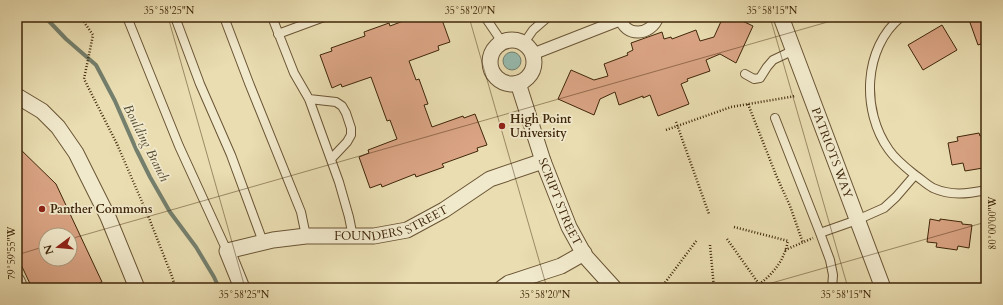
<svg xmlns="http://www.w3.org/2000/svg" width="1003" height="305" font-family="Cardo,serif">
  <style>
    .water { fill: #97bbaf; stroke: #747f6d }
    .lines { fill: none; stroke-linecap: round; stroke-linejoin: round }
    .stream { stroke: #747f6d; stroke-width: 4 }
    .building { fill: #daa484; stroke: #3f260a; fill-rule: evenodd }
    .service-casing { stroke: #6a5434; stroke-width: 10 }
    .pedestrian-casing { stroke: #6a5434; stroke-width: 13 }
    .minor-casing { stroke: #6a5434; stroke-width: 17 }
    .path { stroke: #3f260a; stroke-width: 2.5; stroke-dasharray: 1 2; stroke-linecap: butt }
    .service { stroke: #f1e9cc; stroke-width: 8 }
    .pedestrian { stroke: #f1e9cc; stroke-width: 11 }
    .minor { stroke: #f1e9cc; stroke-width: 15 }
    .ticks { fill: none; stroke: #3f260a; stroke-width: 1; stroke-opacity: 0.45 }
    .poi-dot { fill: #8f2418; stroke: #f1e9cc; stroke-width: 1.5 }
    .labels { text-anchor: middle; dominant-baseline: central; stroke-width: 3.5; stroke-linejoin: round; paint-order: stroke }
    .poi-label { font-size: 12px; font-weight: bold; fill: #3f260a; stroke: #f1e9cc; text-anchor: start }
    .street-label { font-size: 12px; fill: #3f260a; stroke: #f1e9cc }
    .water-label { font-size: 13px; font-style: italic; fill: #554b33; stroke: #f1e9cc }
    .neatline { fill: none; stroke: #3f260a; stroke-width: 1.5 }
    .ticks-label { font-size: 10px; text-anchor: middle; fill: #3f260a }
  </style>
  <rect width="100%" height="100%" fill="#e9ddb1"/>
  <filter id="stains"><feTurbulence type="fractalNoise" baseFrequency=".005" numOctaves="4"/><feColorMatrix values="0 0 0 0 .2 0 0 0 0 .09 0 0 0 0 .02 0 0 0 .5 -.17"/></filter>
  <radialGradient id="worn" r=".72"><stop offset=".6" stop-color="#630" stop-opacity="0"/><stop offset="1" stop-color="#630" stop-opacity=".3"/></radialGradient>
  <path class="water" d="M503 61a9 9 0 1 1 18 0a9 9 0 1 1-18 0Z"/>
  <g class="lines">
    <path class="stream" d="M 45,17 L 66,39 L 96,65 L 115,101 L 136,149 L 150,177 L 170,212 L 196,247 L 214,277 L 219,288"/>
  </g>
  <path class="building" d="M 414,17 L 441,17 L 450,42 L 438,46 L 439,50 L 409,61 L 416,80 L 419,79 L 428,104 L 424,105 L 432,127 L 463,116 L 464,118 L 475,114 L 487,145 L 477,148 L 478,151 L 442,164 L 444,167 L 416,177 L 415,174 L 382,187 L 381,184 L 370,188 L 359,157 L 369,153 L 368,150 L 397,139 L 390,120 L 387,121 L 371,77 L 342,87 L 341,84 L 332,88 L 320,55 L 332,51 L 331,48 L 365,36 L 364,32 L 389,23 L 390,26 Z
    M 723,17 L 734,17 L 753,26 L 736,63 L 720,54 L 706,60 L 710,71 L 687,79 L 688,81 L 681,84 L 689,104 L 658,116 L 650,95 L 643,98 L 643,96 L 619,105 L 615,92 L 600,99 L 594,115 L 558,99 L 571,70 L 594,80 L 608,76 L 604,64 L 628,55 L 627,53 L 633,50 L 631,43 L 662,32 L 664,39 L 671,37 L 672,39 L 696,30 L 700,41 L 714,37 Z
    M 968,17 L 986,17 L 986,42 L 978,45 Z
    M 942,25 L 957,50 L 923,70 L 908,45 Z
    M 979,133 L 980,136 L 986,135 L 986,159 L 982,160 L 983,168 L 965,171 L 963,163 L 952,165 L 948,143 L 958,141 L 957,137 Z
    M 17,146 L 56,184 L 102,282 L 88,288 L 32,288 L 17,256 ZM 46,235 L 70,235 L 70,259 L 46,259 Z
    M 930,219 L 940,221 L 940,219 L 962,222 L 962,224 L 972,225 L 969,248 L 958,246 L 957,250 L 936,247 L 937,243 L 927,242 Z"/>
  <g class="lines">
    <g class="service-casing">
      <path id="service" d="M 127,17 L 179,146 L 227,251
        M 175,17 L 200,84 L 231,155 L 263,242
        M 224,17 L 249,83 L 301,212 L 306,236
        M 272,17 L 294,73 L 309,99 L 339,182 L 349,217 L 353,237
        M 485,17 L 502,42
        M 278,34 L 324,17
        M 524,43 L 533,30 L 548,17
        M 745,74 L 754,79 L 760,78 L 767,67 L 773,60 L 794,50
        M 309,99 L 336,102 L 342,106 L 346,113 L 351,128 L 351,135 L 347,142 L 331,159
        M 775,118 L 820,233 L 830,260 L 833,275 L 832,288
        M 915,175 C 921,179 927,185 933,188 C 951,196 967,194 986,190
        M 820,233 L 857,220 L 884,208 L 896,197 L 915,175 C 905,167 896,160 889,150 C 861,111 863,48 901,17"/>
    </g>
    <g class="pedestrian-casing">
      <path id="pedestrian" d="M 620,17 C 625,38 651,36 658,17
        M 533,54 L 620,20"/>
    </g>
    <g class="minor-casing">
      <g id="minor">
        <path id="s1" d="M 781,17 L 883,288"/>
        <circle cx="512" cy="62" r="22"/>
        <path id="s2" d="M 518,83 L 543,161 L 569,227 L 585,256 L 614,288"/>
        <path d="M 17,96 L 42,111 L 58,127 L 76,153 L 108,217 L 137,288"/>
        <path d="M 17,281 L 20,288"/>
        <path id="s3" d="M 242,288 L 227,251 L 273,240 L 306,236 L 374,236 L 407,230 L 444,210 L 490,179 L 543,161"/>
        <path d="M 502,288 L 509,283 L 561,266 L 584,253"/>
      </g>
    </g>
    <path class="path" d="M 76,17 L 84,22 L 93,35 L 84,79 L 117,144 L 149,218 L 173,279 L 175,288
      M 748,104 L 776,175 L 790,206 L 803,243
      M 676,122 L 709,214
      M 666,130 L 731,107 L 796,96
      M 734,227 L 788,241 C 787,245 786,250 784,254 C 779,267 766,281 753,288
      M 727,239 L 759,284
      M 710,245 L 714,288
      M 785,250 L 813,238
      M 670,288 L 664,284 L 697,240"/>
    <use href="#service" class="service"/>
    <use href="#pedestrian" class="pedestrian"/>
    <use href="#minor" class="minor"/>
  </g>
  <path class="ticks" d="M 168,17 L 245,288M 469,17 L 547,288M 770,17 L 848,288M 70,239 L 845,17M 17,255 L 46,246M 754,288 L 986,222"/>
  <g class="poi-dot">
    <circle cx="502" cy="126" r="4"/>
    <circle cx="42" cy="209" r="4"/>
  </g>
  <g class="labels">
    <g class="poi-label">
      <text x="510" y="119">High Point<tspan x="510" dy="14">University</tspan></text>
      <text x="50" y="209">Panther Commons</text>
    </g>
    <g class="street-label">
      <text stroke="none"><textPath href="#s1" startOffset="145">PATRIOTS WAY</textPath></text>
      <text stroke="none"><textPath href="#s2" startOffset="126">SCRIPT STREET</textPath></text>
      <text stroke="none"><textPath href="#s3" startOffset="208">FOUNDERS STREET</textPath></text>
    </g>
    <g class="water-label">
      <text transform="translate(146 143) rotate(63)">Boulding Branch</text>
    </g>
  </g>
  <rect width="1003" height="305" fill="none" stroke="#e9ddb1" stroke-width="44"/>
  <g transform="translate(58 247) rotate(254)"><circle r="19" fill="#f1e9cc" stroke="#aa9b7e"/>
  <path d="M0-3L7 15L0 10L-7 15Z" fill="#8f2418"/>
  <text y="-6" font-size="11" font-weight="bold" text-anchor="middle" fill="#3f260a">N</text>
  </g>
  <rect x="22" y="22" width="959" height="261" class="neatline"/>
  <g class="ticks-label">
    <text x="169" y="14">35°58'25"N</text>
    <text x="470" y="14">35°58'20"N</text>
    <text x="772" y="14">35°58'15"N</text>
    <text transform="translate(992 223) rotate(-90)" y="4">80°00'00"W</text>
    <text transform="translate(11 253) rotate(-90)" y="4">79°59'55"W</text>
    <text x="244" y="298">35°58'25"N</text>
    <text x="545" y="298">35°58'20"N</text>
    <text x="846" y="298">35°58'15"N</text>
  </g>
  <rect width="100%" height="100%" filter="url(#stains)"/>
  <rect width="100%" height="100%" fill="url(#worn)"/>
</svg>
